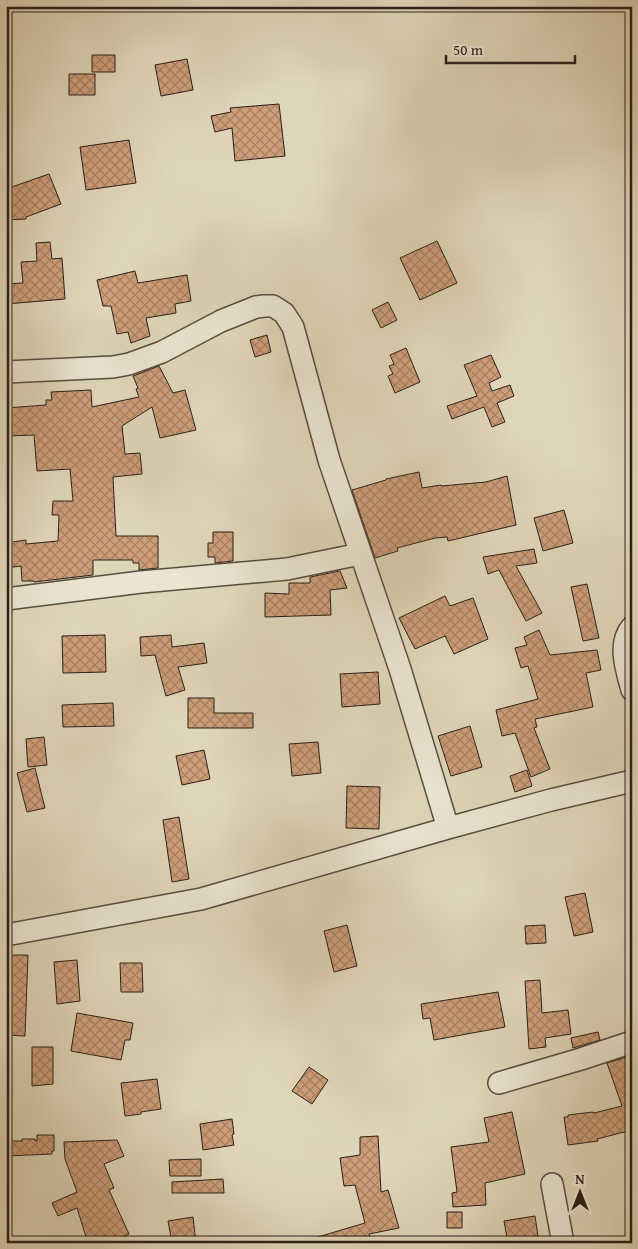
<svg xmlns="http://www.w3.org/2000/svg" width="638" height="1249" font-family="'Gentium Book Plus',serif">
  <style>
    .building { fill: url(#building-cross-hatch); stroke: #2b2018 }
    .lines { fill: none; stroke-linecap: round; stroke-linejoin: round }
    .minor-casing { stroke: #584d40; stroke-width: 24 }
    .minor { stroke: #eae4d1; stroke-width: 21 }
  </style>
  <defs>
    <pattern id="building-cross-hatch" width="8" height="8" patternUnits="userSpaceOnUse" patternTransform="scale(1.25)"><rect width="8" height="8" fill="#cd9e79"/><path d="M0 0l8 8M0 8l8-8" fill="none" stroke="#a78062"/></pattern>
  </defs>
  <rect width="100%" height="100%" fill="#dfd5b8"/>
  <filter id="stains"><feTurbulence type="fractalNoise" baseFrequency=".004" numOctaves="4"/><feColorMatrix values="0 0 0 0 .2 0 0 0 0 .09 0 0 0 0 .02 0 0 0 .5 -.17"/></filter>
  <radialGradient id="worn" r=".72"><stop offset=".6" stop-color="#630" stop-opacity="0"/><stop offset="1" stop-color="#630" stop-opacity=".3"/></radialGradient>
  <path class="building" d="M 92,55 L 115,55 L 115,72 L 92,72 Z
    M 187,59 L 193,90 L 161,96 L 155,65 Z
    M 69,74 L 95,74 L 95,95 L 69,95 Z
    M 279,104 L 285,156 L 235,161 L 232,128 L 215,132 L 211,116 L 231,112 L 230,108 Z
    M 129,140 L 136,183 L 86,190 L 80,147 Z
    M 49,174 L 61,204 L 26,217 L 26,219 L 6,220 L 6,189 Z
    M 437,241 L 457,283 L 420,300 L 400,258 Z
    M 50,242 L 52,259 L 62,258 L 65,299 L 6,304 L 6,284 L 23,283 L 21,262 L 37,261 L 36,243 Z
    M 135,271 L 138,283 L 187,275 L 191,301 L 175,304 L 176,313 L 146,318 L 150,336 L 131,343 L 128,332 L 117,334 L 111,306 L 103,306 L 97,280 Z
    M 388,302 L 397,320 L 381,328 L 372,310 Z
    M 267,335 L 271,352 L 255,357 L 250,340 Z
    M 406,348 L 420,382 L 395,393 L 388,376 L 393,374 L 389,366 L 394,364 L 390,355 Z
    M 491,355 L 501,377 L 489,383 L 492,391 L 510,385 L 514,396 L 497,403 L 505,422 L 492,427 L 484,407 L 452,419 L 447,406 L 477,396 L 464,365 Z
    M 159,366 L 173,393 L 185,390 L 196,430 L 160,438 L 152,407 L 122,426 L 125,454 L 140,453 L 142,474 L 113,477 L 116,536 L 158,536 L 158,568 L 139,570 L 139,563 L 133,563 L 133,560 L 93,560 L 93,575 L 34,582 L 34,581 L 22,581 L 21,566 L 6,568 L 6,543 L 26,540 L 26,544 L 58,541 L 59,515 L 52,515 L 53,501 L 73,501 L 70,469 L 37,471 L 34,435 L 6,436 L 6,408 L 46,405 L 46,400 L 52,400 L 51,392 L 91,390 L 92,407 L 139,397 L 136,389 L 138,388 L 133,376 Z
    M 419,472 L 422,488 L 441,485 L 441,486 L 486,482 L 507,476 L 516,525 L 448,541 L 447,537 L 435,538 L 397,548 L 398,551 L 375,558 L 352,490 L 386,480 L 386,479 Z
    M 564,510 L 573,543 L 543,551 L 534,518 Z
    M 213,532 L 233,532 L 233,561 L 215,563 L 215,557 L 208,557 L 208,543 L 213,543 Z
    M 534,549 L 537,563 L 516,566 L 542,613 L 526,621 L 499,570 L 488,574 L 483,557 Z
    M 340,571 L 347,588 L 330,590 L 331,615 L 265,617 L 265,593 L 289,594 L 289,583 L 310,583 L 310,577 Z
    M 587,584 L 599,638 L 583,641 L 571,587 Z
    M 445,596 L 450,606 L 473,598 L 488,639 L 454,654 L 445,636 L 415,649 L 399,618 Z
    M 539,630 L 550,655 L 597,650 L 601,670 L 586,673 L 593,707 L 535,719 L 537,727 L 534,728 L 550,769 L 531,777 L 515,733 L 502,736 L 496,710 L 538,699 L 528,666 L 521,668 L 515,648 L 527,645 L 524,637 Z
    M 105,635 L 106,672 L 63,673 L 62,636 Z
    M 171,635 L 172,647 L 204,643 L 207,663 L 178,667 L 185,690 L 166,696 L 155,655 L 141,656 L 140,637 Z
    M 378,672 L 380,704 L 342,707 L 340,674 Z
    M 188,698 L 214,698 L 214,713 L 253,713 L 253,728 L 188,728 Z
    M 113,703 L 114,726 L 63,727 L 62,705 Z
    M 470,726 L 482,767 L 451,776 L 438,736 Z
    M 44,737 L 47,765 L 28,767 L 26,739 Z
    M 318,742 L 321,773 L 292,776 L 289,744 Z
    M 204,750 L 210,779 L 182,785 L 176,756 Z
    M 35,768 L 45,808 L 27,812 L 17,773 Z
    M 527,770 L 532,786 L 515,792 L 510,776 Z
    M 347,786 L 380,787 L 379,829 L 346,828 Z
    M 179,817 L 189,879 L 172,882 L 163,820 Z
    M 585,893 L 593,932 L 574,936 L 565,897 Z
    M 347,925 L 357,966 L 334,972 L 324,931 Z
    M 545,925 L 546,943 L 526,944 L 525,926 Z
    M 9,955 L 28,955 L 25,1036 L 7,1035 Z
    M 77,960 L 80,1001 L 57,1004 L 54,962 Z
    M 120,963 L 142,963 L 143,992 L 121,992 Z
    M 540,980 L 542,1013 L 568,1010 L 571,1034 L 545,1038 L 546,1047 L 529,1049 L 525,981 Z
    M 498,992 L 505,1027 L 434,1040 L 430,1018 L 423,1019 L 421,1004 Z
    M 77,1013 L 133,1023 L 130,1040 L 125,1040 L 121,1060 L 71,1051 Z
    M 598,1032 L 600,1040 L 573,1048 L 571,1038 Z
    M 32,1047 L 53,1047 L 53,1084 L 32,1086 Z
    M 627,1057 L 632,1072 L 632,1130 L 597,1139 L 598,1141 L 568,1145 L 564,1117 L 568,1117 L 568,1115 L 593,1112 L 594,1113 L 622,1106 L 607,1063 Z
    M 309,1067 L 328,1080 L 312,1104 L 292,1091 Z
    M 157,1079 L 161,1109 L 141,1112 L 141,1114 L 125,1116 L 121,1083 Z
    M 512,1112 L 525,1174 L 485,1183 L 486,1205 L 453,1207 L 452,1193 L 457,1192 L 451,1147 L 489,1142 L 484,1118 Z
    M 232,1119 L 234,1134 L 232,1135 L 234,1145 L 203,1150 L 200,1124 Z
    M 37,1135 L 54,1135 L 54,1151 L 52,1151 L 52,1154 L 6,1156 L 6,1141 L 22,1141 L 22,1139 L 35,1139 L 35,1141 L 37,1141 Z
    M 378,1136 L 381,1192 L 388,1190 L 399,1228 L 369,1234 L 372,1243 L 312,1243 L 311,1239 L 365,1223 L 355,1185 L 344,1186 L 340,1158 L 360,1155 L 360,1137 Z
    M 117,1140 L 124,1156 L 104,1164 L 114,1188 L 109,1190 L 129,1234 L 123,1237 L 125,1243 L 88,1243 L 77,1208 L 58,1216 L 52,1203 L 77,1192 L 65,1159 L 64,1142 Z
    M 201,1159 L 201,1176 L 170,1176 L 169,1160 Z
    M 223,1179 L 224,1193 L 172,1193 L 172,1182 Z
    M 447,1212 L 462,1212 L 462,1228 L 447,1228 Z
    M 535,1216 L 539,1243 L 508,1243 L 504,1221 Z
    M 193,1217 L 196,1243 L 172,1243 L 168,1221 Z"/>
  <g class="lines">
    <g class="minor-casing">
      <path id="minor" d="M 6,372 L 113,367 L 129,364 L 162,352 L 221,321 L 256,307 L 264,306 L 273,306 L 284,313 L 293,327 L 329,460 L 400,669 L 448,828
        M 6,599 L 141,582 L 287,569 L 360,554
        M 632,627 C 617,644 627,671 632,690
        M 6,935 L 201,899 L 448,828 L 551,800 L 632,781
        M 499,1083 L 581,1059 L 632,1042
        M 552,1184 L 563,1243"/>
    </g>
    <use href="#minor" class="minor"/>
  </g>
  <rect width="638" height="1249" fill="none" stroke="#dfd5b8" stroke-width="25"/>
  <rect x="8" y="8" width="623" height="1234" fill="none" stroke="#2b2018" stroke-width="2.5"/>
  <rect x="12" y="12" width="613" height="1224" fill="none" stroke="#2b2018"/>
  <g transform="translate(580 1192)" stroke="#eae4d1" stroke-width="4" paint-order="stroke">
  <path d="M0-4L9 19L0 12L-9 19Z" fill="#2b2018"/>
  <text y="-8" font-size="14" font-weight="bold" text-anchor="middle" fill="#2b2018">N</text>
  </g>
  <path d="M446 55v8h129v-8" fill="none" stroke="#2b2018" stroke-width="2.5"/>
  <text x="453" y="55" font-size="15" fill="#2b2018" stroke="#eae4d1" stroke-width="4" paint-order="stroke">50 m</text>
  <rect width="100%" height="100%" filter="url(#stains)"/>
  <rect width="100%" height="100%" fill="url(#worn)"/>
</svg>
